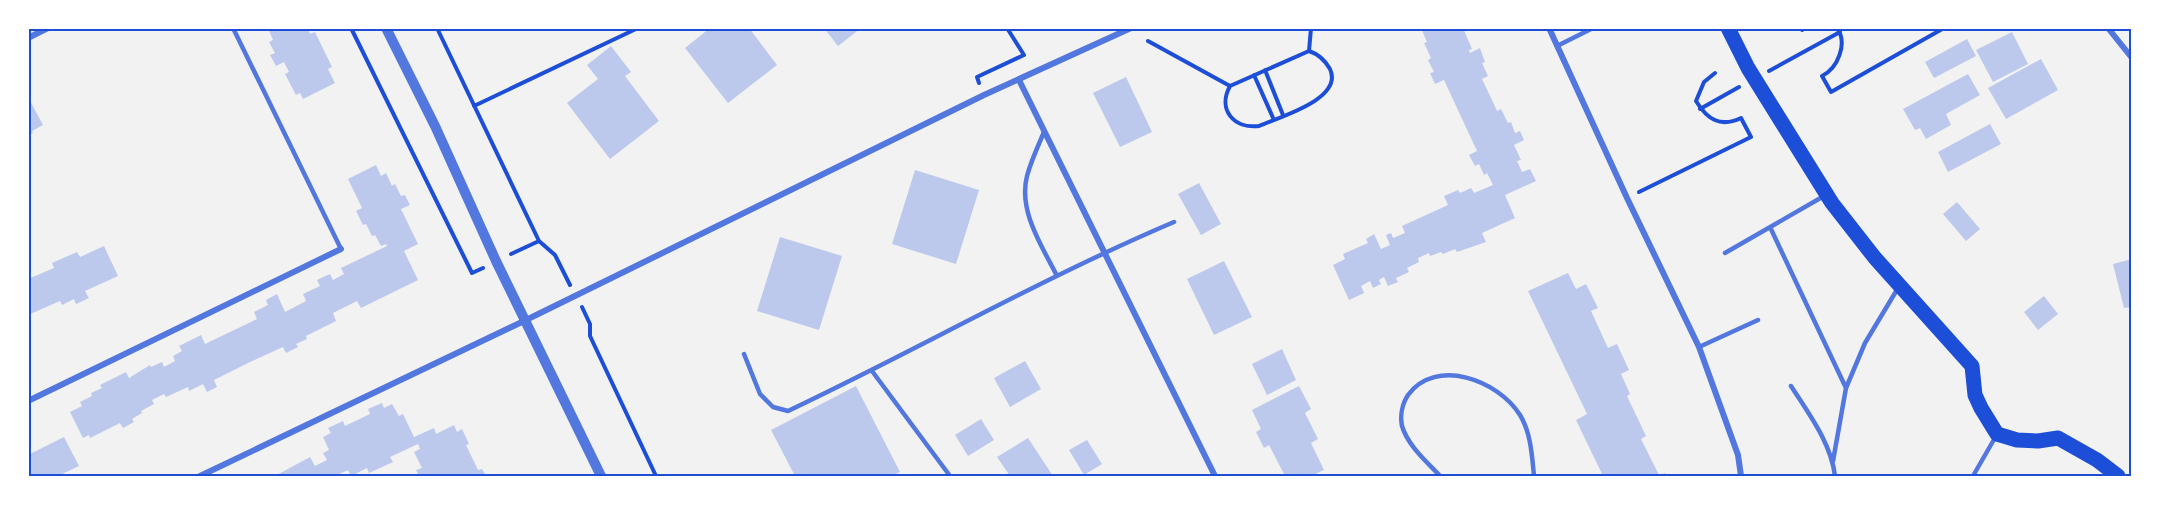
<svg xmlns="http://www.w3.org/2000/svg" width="2160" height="505" font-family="'Open Sans',sans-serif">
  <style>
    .building { fill: #bdc9ec }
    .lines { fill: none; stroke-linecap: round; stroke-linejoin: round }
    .path { stroke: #1d4ed8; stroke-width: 4 }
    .service { stroke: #5277de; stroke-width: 4.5 }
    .minor { stroke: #5277de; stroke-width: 6 }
    .tertiary { stroke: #5277de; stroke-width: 10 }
    .primary { stroke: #1d4ed8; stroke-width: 15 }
    .neatline { fill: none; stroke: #1d4ed8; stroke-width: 2 }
  </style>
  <rect width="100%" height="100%" fill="#f2f2f2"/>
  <path class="building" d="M 268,28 L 308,28 L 310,34 L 315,32 L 332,67 L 328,69 L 335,83 L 303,99 L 300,93 L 296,95 L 285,74 L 289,72 L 284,62 L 276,66 L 270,55 L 275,53 L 269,42 L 273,40 Z
    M 710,28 L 749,28 L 777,65 L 728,103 L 685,48 Z
    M 824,28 L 861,28 L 838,46 Z
    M 1421,28 L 1463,28 L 1472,49 L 1469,50 L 1470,53 L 1480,48 L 1485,62 L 1482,63 L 1488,76 L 1482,79 L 1492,100 L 1497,111 L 1501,109 L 1508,123 L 1511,122 L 1515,133 L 1520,131 L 1524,140 L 1514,145 L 1521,160 L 1517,161 L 1522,172 L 1530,169 L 1536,181 L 1505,195 L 1515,218 L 1482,233 L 1486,242 L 1457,252 L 1455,249 L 1443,254 L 1441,252 L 1430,256 L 1429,253 L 1418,258 L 1419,262 L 1407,268 L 1409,272 L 1396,278 L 1398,282 L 1388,286 L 1384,277 L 1379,280 L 1381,284 L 1373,288 L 1370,281 L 1361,286 L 1364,293 L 1349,300 L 1333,265 L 1345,259 L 1343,254 L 1368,243 L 1366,239 L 1374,234 L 1381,249 L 1390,245 L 1386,235 L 1391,233 L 1393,238 L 1405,233 L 1402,226 L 1448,205 L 1444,196 L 1458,190 L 1460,193 L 1471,188 L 1474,193 L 1493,185 L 1487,173 L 1484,175 L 1479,164 L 1475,166 L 1469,155 L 1477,151 L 1444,80 L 1435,84 L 1430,73 L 1434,72 L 1428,60 L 1431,58 L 1424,43 L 1427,42 Z
    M 2012,32 L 2028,64 L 1993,82 L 1976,50 Z
    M 1967,39 L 1976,56 L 1934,78 L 1925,62 Z
    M 611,46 L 631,72 L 625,76 L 659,121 L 610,159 L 567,103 L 598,79 L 587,65 Z
    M 2041,59 L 2058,90 L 2006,119 L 1988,88 Z
    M 1968,74 L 1980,95 L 1946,114 L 1951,125 L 1926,139 L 1920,128 L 1915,130 L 1903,109 Z
    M 1126,77 L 1152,132 L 1120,147 L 1093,93 Z
    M 28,97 L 43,125 L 32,131 L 33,133 L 28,136 Z
    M 1990,124 L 2001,144 L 1948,172 L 1938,152 Z
    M 376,165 L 381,176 L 386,173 L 392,186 L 395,184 L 401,196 L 405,195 L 410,205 L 401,209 L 418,244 L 404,251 L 418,280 L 361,308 L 357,301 L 333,313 L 336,321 L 306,336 L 307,339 L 296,344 L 298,347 L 286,353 L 283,347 L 250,362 L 214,380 L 217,387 L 207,392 L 203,384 L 189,391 L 188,387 L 166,397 L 164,394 L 152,400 L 154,404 L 141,411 L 142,413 L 132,419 L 134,422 L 123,428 L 120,423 L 90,438 L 89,435 L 83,438 L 70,412 L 82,406 L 80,402 L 92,396 L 91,393 L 102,388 L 100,385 L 126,372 L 129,378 L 150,365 L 151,367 L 162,362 L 164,367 L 175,361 L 173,356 L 182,351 L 179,346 L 201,335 L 205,344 L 257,319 L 254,312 L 268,305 L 266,300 L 277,294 L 285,312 L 306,301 L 303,294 L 320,286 L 317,280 L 330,274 L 333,280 L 344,274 L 341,268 L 387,246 L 386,244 L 381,246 L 375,235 L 372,236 L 366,224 L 363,225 L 356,211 L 362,208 L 348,179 Z
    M 915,170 L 979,190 L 956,264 L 892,244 Z
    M 1199,183 L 1221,224 L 1201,235 L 1178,194 Z
    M 1957,202 L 1980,229 L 1966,241 L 1943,214 Z
    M 780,237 L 842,256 L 819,330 L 757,311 Z
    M 104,246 L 118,276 L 85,291 L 89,298 L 76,304 L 74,299 L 62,305 L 60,301 L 28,315 L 28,279 L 54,268 L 52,263 L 77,252 L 80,257 Z
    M 2132,259 L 2132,307 L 2124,308 L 2113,264 Z
    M 1224,261 L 1252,317 L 1214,335 L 1187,279 Z
    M 1568,273 L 1576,289 L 1586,284 L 1598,308 L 1591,311 L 1608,348 L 1617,344 L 1629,370 L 1621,374 L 1630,394 L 1627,396 L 1646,436 L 1641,439 L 1659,475 L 1665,473 L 1667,476 L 1603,476 L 1576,420 L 1587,414 L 1528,291 Z
    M 2044,296 L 2058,314 L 2038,330 L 2024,312 Z
    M 1282,349 L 1296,380 L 1267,395 L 1252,364 Z
    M 1025,361 L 1041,389 L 1010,407 L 994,378 Z
    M 856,386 L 900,472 L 891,476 L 795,476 L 771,430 Z
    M 1299,386 L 1311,409 L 1305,413 L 1318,439 L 1311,443 L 1324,470 L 1311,476 L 1285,476 L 1269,445 L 1264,448 L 1256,432 L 1261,429 L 1252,410 Z
    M 382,403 L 384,408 L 392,404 L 399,416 L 403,414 L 414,437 L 434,428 L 436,434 L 454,425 L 457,432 L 462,429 L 469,444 L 466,445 L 478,470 L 482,469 L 486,476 L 419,476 L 416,470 L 422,468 L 414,452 L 420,449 L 418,444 L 390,457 L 393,462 L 369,473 L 367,468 L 351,476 L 348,470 L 335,476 L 275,476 L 310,457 L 315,466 L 327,460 L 323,453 L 329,450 L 323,437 L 331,433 L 328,428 L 343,421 L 345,426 L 370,414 L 368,409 Z
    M 981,419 L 994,440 L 968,456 L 955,435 Z
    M 64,437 L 79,466 L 58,476 L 28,476 L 28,455 Z
    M 1028,438 L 1053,476 L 1010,476 L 997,457 Z
    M 1087,440 L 1102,464 L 1084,475 L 1069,450 Z"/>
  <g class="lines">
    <path class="path" d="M 351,28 L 472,273 L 483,268
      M 437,28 L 539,241 L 555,255 L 570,285
      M 1837,28 C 1848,43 1838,68 1822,76 L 1831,92 L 1944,28
      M 1802,30 L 1805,28
      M 1148,41 L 1230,86
      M 1309,51 C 1318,54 1325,60 1330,69 C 1344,99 1279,117 1259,126 C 1234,129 1217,110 1230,86 Z
      M 1309,51 L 1311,28
      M 1265,70 L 1283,115
      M 1769,71 L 1840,32
      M 1254,75 L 1274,120
      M 979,83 L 977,77 L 1024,55 L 1007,28
      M 474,106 L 638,28
      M 1700,109 L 1739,87
      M 1639,192 L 1751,137 L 1741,118 C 1720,128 1707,119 1696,101 L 1704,82 L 1715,73
      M 511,254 L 539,241
      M 582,307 L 590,324 L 590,336 L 656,476"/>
    <path class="service" d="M 233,28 L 341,249
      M 1557,46 L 1593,28
      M 1044,132 C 1038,146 1031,161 1027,176 C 1018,211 1042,246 1057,276
      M 1770,227 L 1846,388
      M 1725,253 L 1824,196
      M 1699,347 L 1758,320
      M 744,354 L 760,394 L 773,407 L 788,411 C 917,350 1042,278 1174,222
      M 872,371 L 950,476
      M 1791,386 C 1809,414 1831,443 1835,476
      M 1833,461 L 1846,388 L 1865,343 L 1898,288
      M 1440,476 C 1427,462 1408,446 1402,426 C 1400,416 1402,404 1408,395 C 1436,357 1498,380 1520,415 C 1531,433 1532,456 1534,476
      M 1973,476 L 1996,436"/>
    <path class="minor" d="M 1549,28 L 1627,198 L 1699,347 L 1738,455 L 1741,476
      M 2108,28 L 2132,58
      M 28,38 L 48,28
      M 1019,80 L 1215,476
      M 28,401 L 341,249
      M 200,476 L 524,321 L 984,95 L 1131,28"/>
    <path class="tertiary" d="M 386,28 L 435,126 L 496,261 L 601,476"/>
    <path class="primary" d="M 1728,28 L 1748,68 L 1832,203 L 1875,258 L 1972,366 L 1975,395 L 1981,408 L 1997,434 L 2017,440 L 2038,441 L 2058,438 L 2097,460 L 2118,476"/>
  </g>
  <rect width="2160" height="505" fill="none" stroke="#ffffff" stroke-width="60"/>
  <rect x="30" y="30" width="2100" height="445" class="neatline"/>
</svg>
